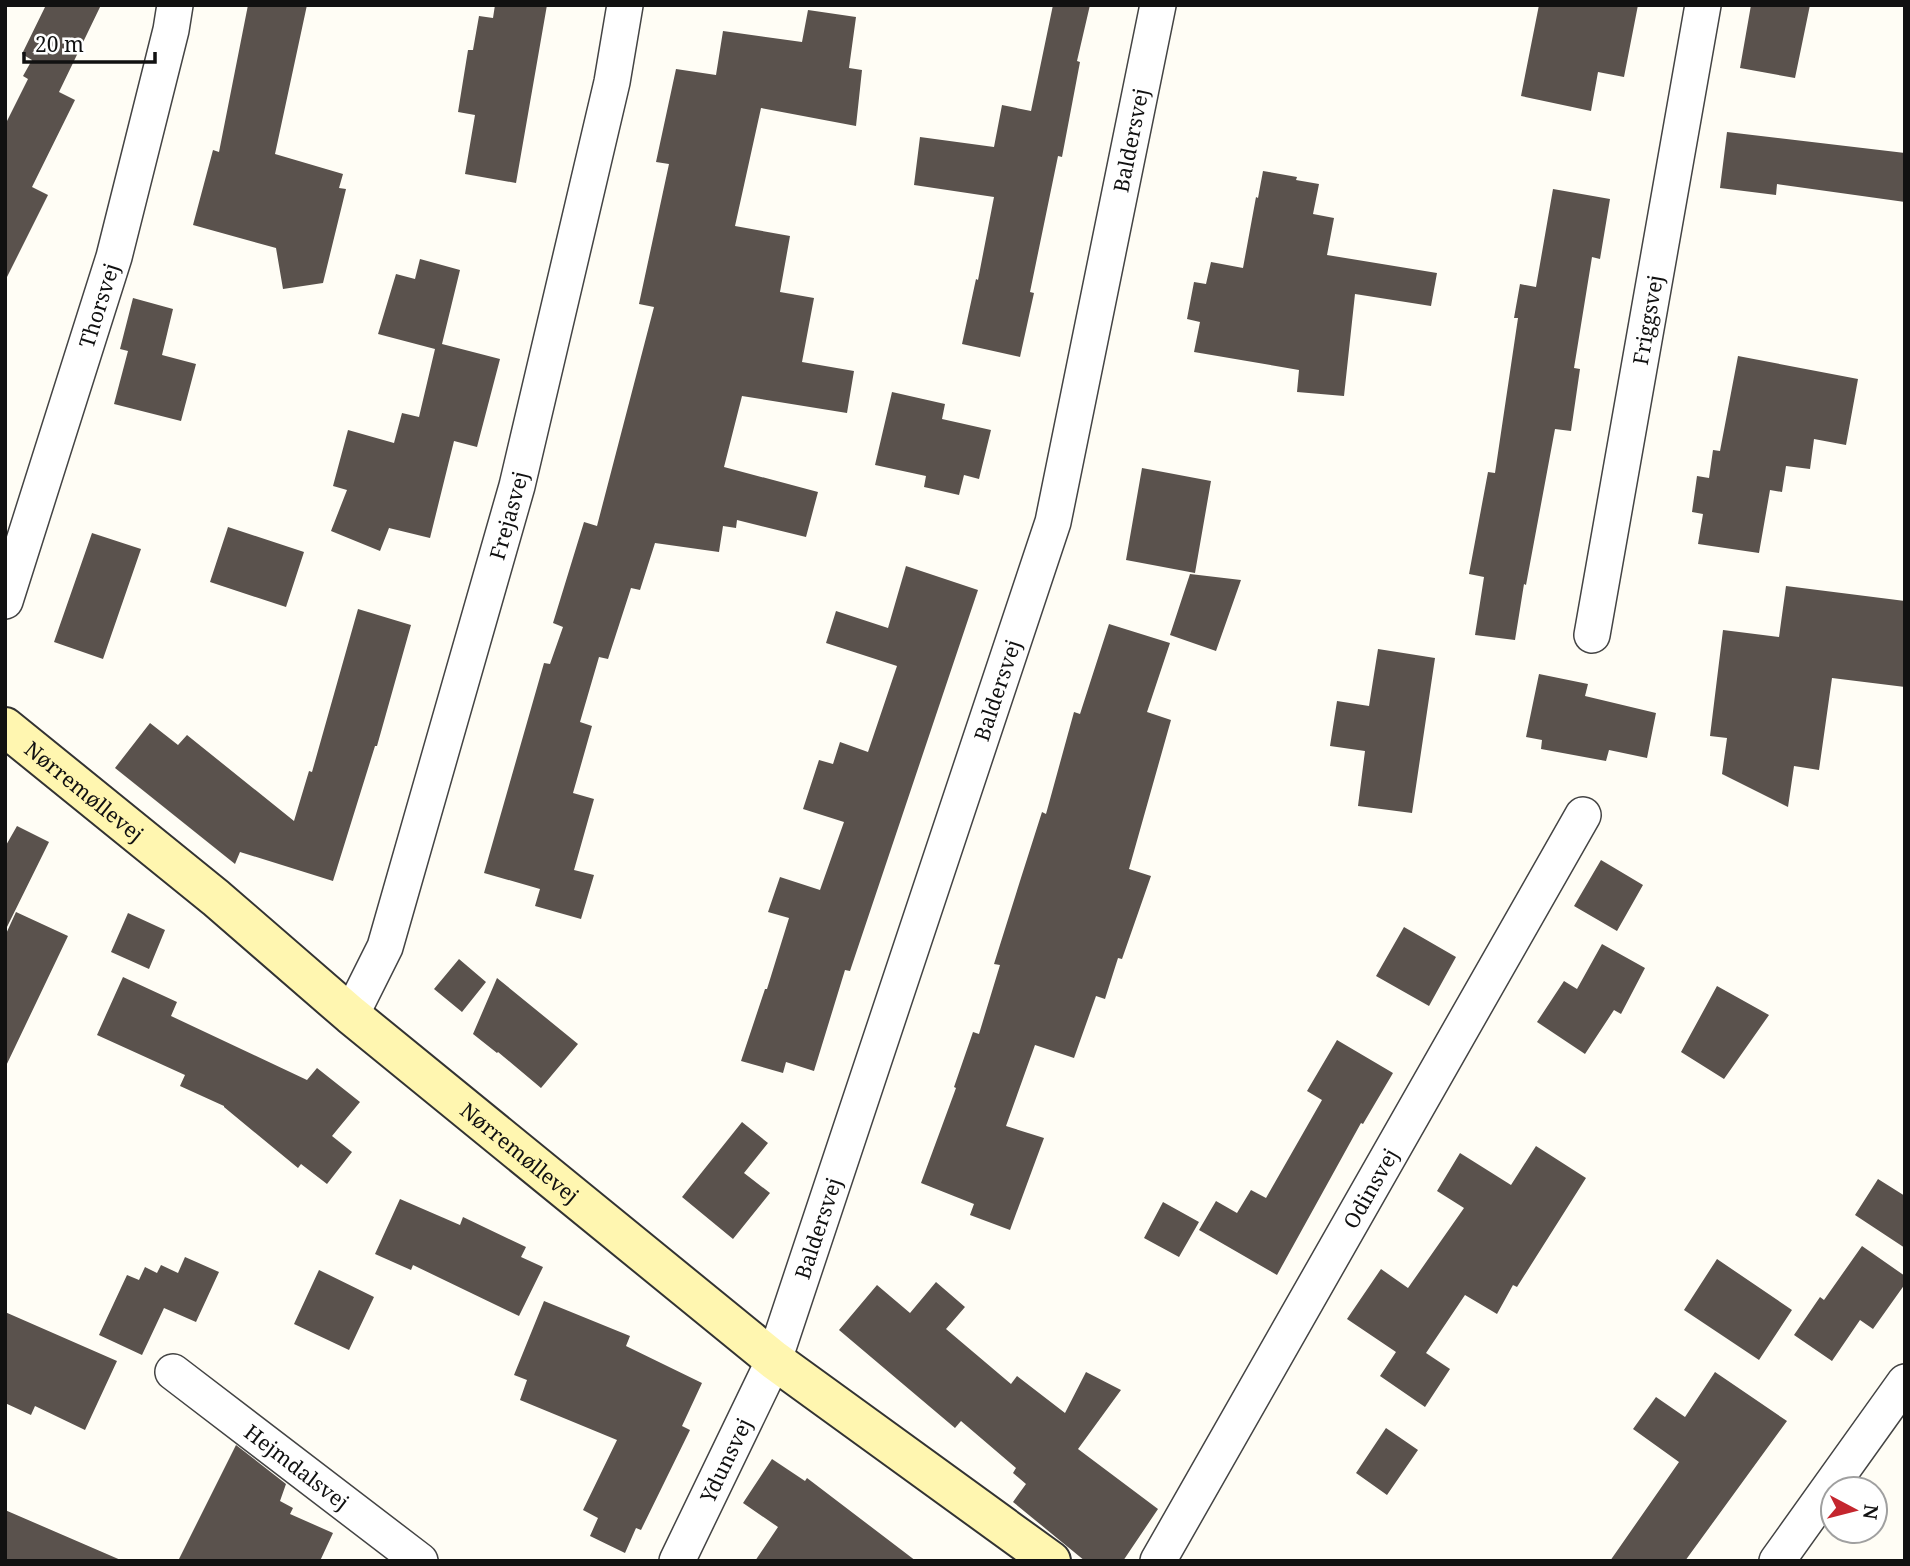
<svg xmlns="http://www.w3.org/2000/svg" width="1910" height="1566" font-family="'Noto Serif',serif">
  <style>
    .building { fill: #5a524d }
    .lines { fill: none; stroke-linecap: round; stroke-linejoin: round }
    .street-casing { stroke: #444; stroke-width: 38 }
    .secondary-casing { stroke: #333; stroke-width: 42 }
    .street { stroke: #fff; stroke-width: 35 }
    .secondary { stroke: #fff6b0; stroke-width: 38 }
    .labels { text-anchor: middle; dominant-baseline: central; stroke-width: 7; stroke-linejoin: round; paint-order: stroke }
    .street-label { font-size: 21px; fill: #111; stroke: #fff }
  </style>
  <rect width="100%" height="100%" fill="#fffdf5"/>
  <path class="building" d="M 46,5 L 101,5 L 59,92 L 75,100 L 32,187 L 48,195 L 5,281 L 5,125 L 28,79 L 23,76 L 32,60 L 22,54 Z
    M 248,5 L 307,5 L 275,154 L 343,174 L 339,188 L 346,189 L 323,283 L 283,289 L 276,248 L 193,225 L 213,150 L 219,152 Z
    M 495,5 L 547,5 L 516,183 L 465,174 L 475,115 L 458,112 L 468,50 L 473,50 L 479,16 L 493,18 Z
    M 1053,5 L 1090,5 L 1077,61 L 1080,62 L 1062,157 L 1058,156 L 1030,292 L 1034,293 L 1020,357 L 962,344 L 976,279 L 978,280 L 994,197 L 914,185 L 920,137 L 994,147 L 1002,105 L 1031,111 Z
    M 1539,5 L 1638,5 L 1624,77 L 1598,72 L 1591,111 L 1521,96 Z
    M 1751,5 L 1810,5 L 1795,78 L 1740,68 Z
    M 808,10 L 856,17 L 849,68 L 862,70 L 856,126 L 761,108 L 735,226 L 790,236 L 780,292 L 814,298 L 802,362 L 854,371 L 847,413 L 742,396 L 724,467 L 818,492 L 806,537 L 737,520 L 736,528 L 723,526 L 719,552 L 655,543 L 640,590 L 631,588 L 608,659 L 599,657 L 580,722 L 592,726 L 573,793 L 594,799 L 574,870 L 594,875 L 581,919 L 535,906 L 540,889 L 484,873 L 544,663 L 550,664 L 563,627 L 553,623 L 584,522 L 597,526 L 654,307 L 639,304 L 669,164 L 656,162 L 676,69 L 716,75 L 723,31 L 802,42 Z
    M 1727,132 L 1905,153 L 1905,202 L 1777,184 L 1776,195 L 1720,188 Z
    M 1263,171 L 1297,177 L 1296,180 L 1319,184 L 1313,214 L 1334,218 L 1327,255 L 1437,273 L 1431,306 L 1355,294 L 1344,396 L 1297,392 L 1299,370 L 1194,352 L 1200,322 L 1187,319 L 1194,282 L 1206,284 L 1211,262 L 1243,268 L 1256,197 L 1258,198 Z
    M 1553,189 L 1610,199 L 1600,259 L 1592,257 L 1574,368 L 1580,369 L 1571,431 L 1555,429 L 1526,585 L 1524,584 L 1515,640 L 1475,635 L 1484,577 L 1469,574 L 1488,472 L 1495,473 L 1518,318 L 1514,318 L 1520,284 L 1536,287 Z
    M 420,259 L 460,270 L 442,344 L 500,359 L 477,447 L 454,441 L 430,538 L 389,528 L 380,551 L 331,531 L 347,490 L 333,486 L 348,430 L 394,443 L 402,413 L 419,417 L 435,349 L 378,334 L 396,274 L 415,279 Z
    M 133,298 L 173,309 L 162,355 L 196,364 L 181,421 L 114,404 L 128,351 L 120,349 Z
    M 1738,356 L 1858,379 L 1846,445 L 1814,439 L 1810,469 L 1786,466 L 1782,492 L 1770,490 L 1759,553 L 1698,544 L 1703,514 L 1692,512 L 1697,476 L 1709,478 L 1713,450 L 1720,451 Z
    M 892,392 L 945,404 L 942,419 L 991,430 L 979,479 L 964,475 L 959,495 L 924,487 L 926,476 L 875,465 Z
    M 1142,468 L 1211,481 L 1195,573 L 1126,560 Z
    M 228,527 L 304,552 L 286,607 L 210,582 Z
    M 92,533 L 141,549 L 103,659 L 54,642 Z
    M 906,566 L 978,590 L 850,971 L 845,970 L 814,1071 L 786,1062 L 783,1073 L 741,1061 L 765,989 L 767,989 L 789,918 L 768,912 L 780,877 L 820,890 L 844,822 L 803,809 L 819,760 L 833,764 L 840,742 L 868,752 L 897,666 L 826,643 L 836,611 L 888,628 Z
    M 1190,574 L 1241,580 L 1216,651 L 1170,635 Z
    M 1786,586 L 1905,601 L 1905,687 L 1832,678 L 1819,770 L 1794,766 L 1788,807 L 1722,774 L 1727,738 L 1710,736 L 1723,630 L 1779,637 Z
    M 358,609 L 411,625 L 377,746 L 375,746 L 333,881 L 240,852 L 235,864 L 115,768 L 150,723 L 178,745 L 187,735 L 294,821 L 309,771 L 312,772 Z
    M 1109,624 L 1170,643 L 1147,712 L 1171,720 L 1129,869 L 1151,876 L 1122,959 L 1118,958 L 1105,999 L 1096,996 L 1074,1058 L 1035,1045 L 1006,1126 L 1044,1138 L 1010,1230 L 970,1215 L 974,1204 L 921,1183 L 956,1088 L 954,1087 L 973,1032 L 979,1034 L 1000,965 L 994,964 L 1020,881 L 1042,812 L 1046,814 L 1074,712 L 1080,714 Z
    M 1378,649 L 1435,658 L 1412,813 L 1358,806 L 1365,751 L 1330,746 L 1337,701 L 1369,706 Z
    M 1539,674 L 1588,684 L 1585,696 L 1656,713 L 1647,758 L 1609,750 L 1606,761 L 1541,749 L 1542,740 L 1526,737 Z
    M 17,826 L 49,842 L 5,931 L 5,847 Z
    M 1601,860 L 1643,885 L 1617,931 L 1574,906 Z
    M 16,912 L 68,936 L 5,1068 L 5,936 Z
    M 128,913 L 165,930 L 149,969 L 111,952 Z
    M 1404,927 L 1456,957 L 1429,1006 L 1376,976 Z
    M 1602,944 L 1645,968 L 1621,1014 L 1614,1010 L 1585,1054 L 1537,1022 L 1564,981 L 1577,989 Z
    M 459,959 L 486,982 L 462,1012 L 434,989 Z
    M 123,977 L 177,1002 L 171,1016 L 307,1080 L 317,1068 L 360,1102 L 332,1136 L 352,1152 L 327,1184 L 301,1164 L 298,1168 L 224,1107 L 224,1106 L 180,1086 L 185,1075 L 97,1035 Z
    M 497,978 L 578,1044 L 541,1088 L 498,1052 L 497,1053 L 473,1034 Z
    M 1717,986 L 1769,1015 L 1724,1079 L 1681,1052 Z
    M 1337,1040 L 1393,1073 L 1363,1124 L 1361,1123 L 1277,1275 L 1199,1230 L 1216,1201 L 1237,1213 L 1251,1190 L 1266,1198 L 1322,1100 L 1307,1091 Z
    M 742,1122 L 768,1143 L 744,1173 L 770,1193 L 733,1239 L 682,1197 Z
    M 1536,1146 L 1586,1178 L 1517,1287 L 1513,1285 L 1497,1314 L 1465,1295 L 1426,1353 L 1450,1369 L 1425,1407 L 1380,1376 L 1396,1352 L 1347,1319 L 1381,1269 L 1408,1288 L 1464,1208 L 1437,1191 L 1460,1153 L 1511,1185 Z
    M 1878,1179 L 1905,1196 L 1905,1248 L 1855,1215 Z
    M 400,1199 L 460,1225 L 463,1217 L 526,1247 L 521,1257 L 543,1267 L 519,1316 L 413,1265 L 411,1270 L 375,1254 Z
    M 1163,1202 L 1199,1222 L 1179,1257 L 1144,1238 Z
    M 1862,1246 L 1905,1276 L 1905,1284 L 1873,1329 L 1860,1320 L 1832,1361 L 1794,1335 L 1820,1297 L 1824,1300 Z
    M 185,1257 L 219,1272 L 196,1322 L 164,1308 L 142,1355 L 99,1335 L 127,1275 L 139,1280 L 145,1267 L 157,1273 L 161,1265 L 178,1273 Z
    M 1717,1259 L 1792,1310 L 1759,1360 L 1684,1310 Z
    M 319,1270 L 374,1297 L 349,1350 L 294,1324 Z
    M 936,1282 L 965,1307 L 946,1329 L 1011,1384 L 1017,1376 L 1065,1413 L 1086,1372 L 1121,1390 L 1078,1449 L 1158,1509 L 1123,1561 L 1085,1561 L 1013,1502 L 1026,1484 L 1013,1473 L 1016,1468 L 961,1421 L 955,1428 L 839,1330 L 877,1285 L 910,1313 Z
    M 544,1301 L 630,1336 L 626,1346 L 702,1383 L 682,1426 L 690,1430 L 641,1530 L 636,1528 L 625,1553 L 590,1536 L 598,1518 L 583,1510 L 617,1440 L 520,1400 L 527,1380 L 514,1375 Z
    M 5,1312 L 117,1361 L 85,1430 L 35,1406 L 31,1415 L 5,1403 Z
    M 1715,1372 L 1787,1421 L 1685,1561 L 1610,1561 L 1679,1462 L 1633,1429 L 1656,1397 L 1685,1417 Z
    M 1386,1428 L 1418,1450 L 1387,1495 L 1356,1473 Z
    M 236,1445 L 286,1484 L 280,1501 L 293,1508 L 290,1514 L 333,1533 L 320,1561 L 178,1561 Z
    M 772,1459 L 805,1481 L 807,1478 L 916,1561 L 755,1561 L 778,1527 L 743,1503 Z
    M 5,1510 L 123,1561 L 5,1561 Z"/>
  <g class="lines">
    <g class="street-casing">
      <g id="street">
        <path id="s1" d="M 5,601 L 114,257 L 171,30 L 175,5"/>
        <path id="s2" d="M 1592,635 L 1703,5"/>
        <path id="s3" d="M 351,1015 L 385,947 L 517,486 L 612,82 L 625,5"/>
        <path id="s4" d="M 173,1372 L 420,1561"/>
        <path id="s5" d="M 677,1561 L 774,1360 L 1053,522 L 1158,5"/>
        <path id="s6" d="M 1158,1561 L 1583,815"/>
        <path d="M 1777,1561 L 1905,1382"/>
      </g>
    </g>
    <g class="secondary-casing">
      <g id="secondary">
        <path id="s7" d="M 5,727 L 216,898 L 351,1015 L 774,1360 L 1051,1561"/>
      </g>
    </g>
    <use href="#street" class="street"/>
    <use href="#secondary" class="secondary"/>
  </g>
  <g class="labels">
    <g class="street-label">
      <text stroke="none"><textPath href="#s5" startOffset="1496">Baldersvej</textPath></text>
      <text stroke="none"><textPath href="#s1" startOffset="310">Thorsvej</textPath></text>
      <text stroke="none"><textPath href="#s2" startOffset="320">Friggsvej</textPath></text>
      <text stroke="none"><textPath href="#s3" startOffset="525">Frejasvej</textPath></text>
      <text stroke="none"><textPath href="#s5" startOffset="929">Baldersvej</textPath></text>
      <text stroke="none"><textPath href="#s7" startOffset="102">Nørremøllevej</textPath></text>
      <text stroke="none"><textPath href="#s7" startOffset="668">Nørremøllevej</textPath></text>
      <text stroke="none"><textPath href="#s6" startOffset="429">Odinsvej</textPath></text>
      <text stroke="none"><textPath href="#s5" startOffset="362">Baldersvej</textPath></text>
      <text stroke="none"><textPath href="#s5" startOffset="112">Ydunsvej</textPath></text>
      <text stroke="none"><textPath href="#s4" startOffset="156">Hejmdalsvej</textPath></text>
    </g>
  </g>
  <rect width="1910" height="1566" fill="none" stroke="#111111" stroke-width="14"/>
  <g transform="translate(1854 1510) rotate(97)"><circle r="33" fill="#ffffff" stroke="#a0a0a0" stroke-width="2"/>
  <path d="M0-5L12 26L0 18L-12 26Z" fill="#c4262e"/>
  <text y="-10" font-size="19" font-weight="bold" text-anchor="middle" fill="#111111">N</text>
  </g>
  <path d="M24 52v10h131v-10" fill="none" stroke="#111111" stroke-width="3.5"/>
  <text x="35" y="52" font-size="21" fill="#111111" stroke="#ffffff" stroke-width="5" paint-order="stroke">20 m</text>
</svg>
